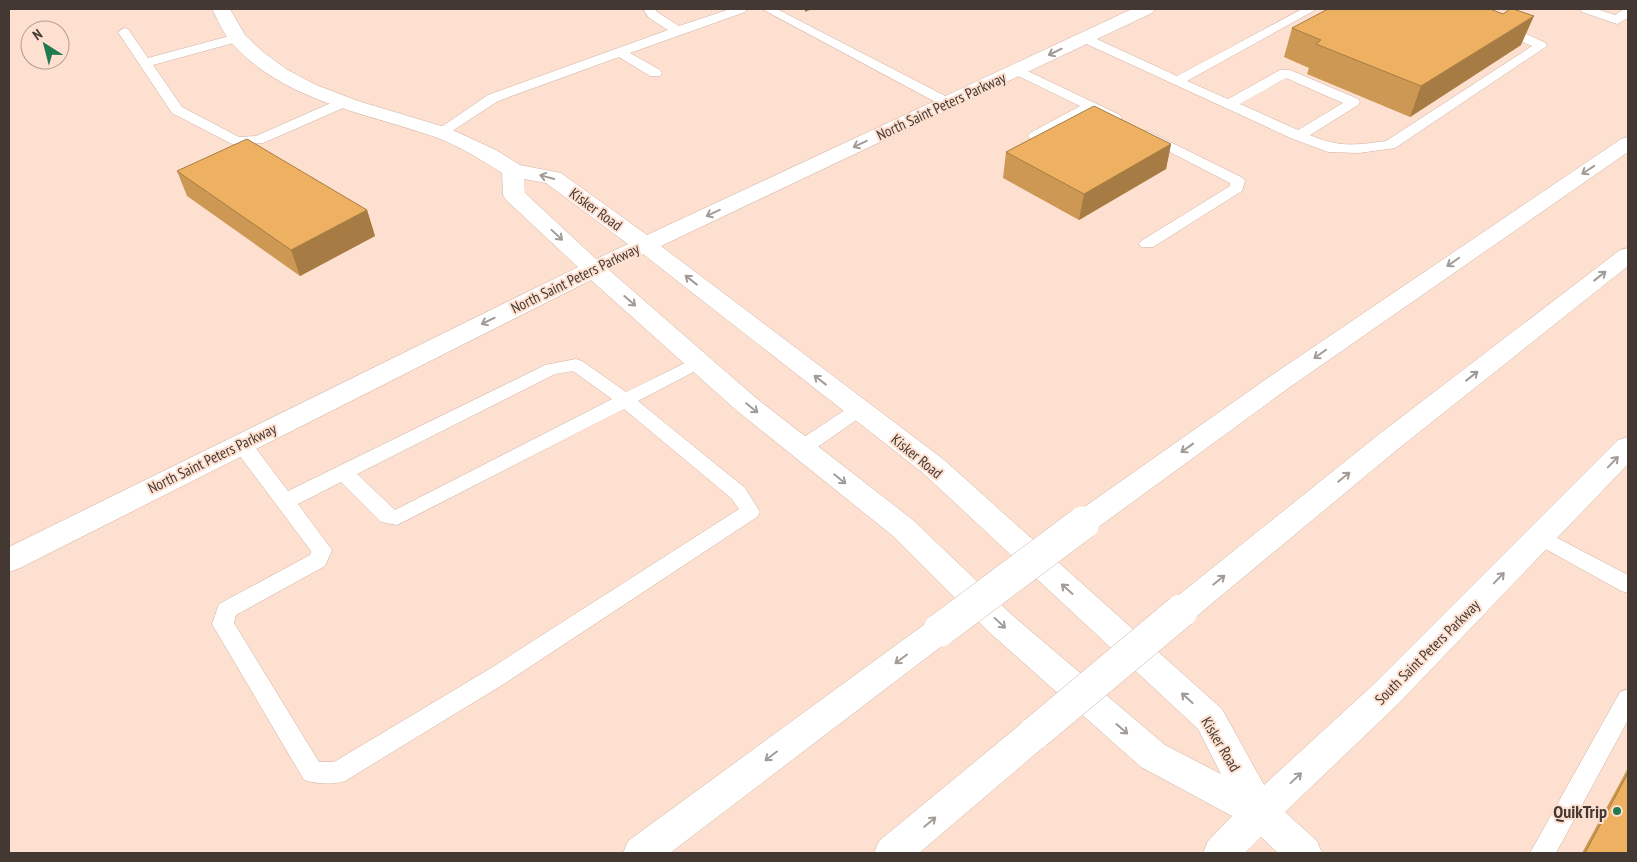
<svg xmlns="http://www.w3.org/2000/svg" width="1637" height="862" font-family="'PT Sans Narrow',sans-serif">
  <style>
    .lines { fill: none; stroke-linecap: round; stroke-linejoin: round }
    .service-casing { stroke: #ceb2a2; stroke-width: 1 }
    .secondary-casing { stroke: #ceb2a2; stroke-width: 1 }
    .motorway-casing { stroke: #ceb2a2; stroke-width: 1 }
    .service { fill: #fff; fill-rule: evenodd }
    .secondary { fill: #fff; fill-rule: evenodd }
    .motorway { fill: #fff; fill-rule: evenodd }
    .motorway-bridge-casing { stroke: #ceb2a2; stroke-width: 34; stroke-linecap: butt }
    .motorway-bridge { stroke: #fff; stroke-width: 33 }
    .wall { fill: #cc9853 }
    .shaded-wall { fill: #a67c44 }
    .building { fill: #edb161; stroke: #a67c44 }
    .oneway { stroke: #a29c98 }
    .poi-dot { fill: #207a4f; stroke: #fee0d0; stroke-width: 2 }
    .labels { text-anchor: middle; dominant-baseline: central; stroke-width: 4; stroke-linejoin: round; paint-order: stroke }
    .street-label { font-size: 15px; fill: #443832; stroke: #fee0d0 }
    .near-poi-label { font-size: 18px; font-weight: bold; fill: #443832; stroke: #fee0d0; text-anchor: end }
  </style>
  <rect width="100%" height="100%" fill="#fee0d0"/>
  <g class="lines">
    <g class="service-casing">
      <path id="service" d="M 643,9 L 655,9 L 657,12 L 679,26 L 730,9 L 747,9 L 745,12 L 630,53 L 660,70 L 662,73 L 660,76 L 650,76 L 619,57 L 498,101 L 446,135 L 436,135 L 434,132 L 488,95 L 668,30 L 649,18 Z
        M 762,9 L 777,9 L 953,100 L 955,103 L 948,107 L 943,106 Z
        M 1302,9 L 1317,9 L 1187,81 L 1228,99 L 1280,70 L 1290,70 L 1358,99 L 1360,102 L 1358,105 L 1310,135 C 1340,148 1355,145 1386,141 L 1532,46 L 1498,31 L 1496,28 L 1498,25 L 1506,25 L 1546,43 L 1547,46 L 1395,148 L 1359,153 L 1328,152 L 1293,139 L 1080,41 L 1078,38 L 1084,34 L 1088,35 L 1177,76 ZM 1286,78 L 1343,103 L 1298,130 L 1240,104 Z
        M 1580,9 L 1597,9 L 1615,15 L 1624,9 L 1628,9 L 1628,18 L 1617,24 L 1582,12 Z
        M 124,28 L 128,29 L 148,58 L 237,34 L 241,35 L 243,38 L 241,41 L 153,65 L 182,107 L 239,137 L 256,136 L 340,99 L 345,98 L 352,102 L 350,105 L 263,143 L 232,144 L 172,113 L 118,32 Z
        M 1017,66 L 1120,115 L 1122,118 L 1115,122 L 1091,112 L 1040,139 L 1030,139 L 1028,136 L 1030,133 L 1080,106 L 1012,73 L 1010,70 L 1012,67 Z
        M 1148,131 L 1243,178 L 1245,181 L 1242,191 L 1153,247 L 1141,247 L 1139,244 L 1141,241 L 1230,186 L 1230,183 L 1143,138 L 1141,135 L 1143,132 Z
        M 699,356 L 705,358 L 708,362 L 705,366 L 638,401 L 745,488 L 760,512 L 757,517 L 507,682 L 345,781 C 332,785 317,784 304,780 L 212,624 L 219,604 L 310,555 L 311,551 L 234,448 L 232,443 L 234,438 L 241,436 L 248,438 L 288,491 L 545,365 L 576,359 L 582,361 L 626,392 ZM 573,371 L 612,399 L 395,510 L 357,474 L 555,374 ZM 624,409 L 731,498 L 739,509 L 491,668 L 334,762 L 319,762 L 234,623 L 236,615 L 325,566 L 332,550 L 298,504 L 341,482 L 381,522 L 397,525 Z
        M 858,404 L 865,406 L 867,410 L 865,414 L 809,453 L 802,455 L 795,453 L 792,448 L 795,443 L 851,406 Z
        M 1540,529 L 1628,575 L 1628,593 L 1621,591 L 1533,542 L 1530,537 L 1533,532 Z
        M 1628,689 L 1628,720 L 1556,853 L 1530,853 L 1620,692 Z"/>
    </g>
    <g class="secondary-casing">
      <path id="secondary" d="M 212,9 L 230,9 L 245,35 L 263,52 L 286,69 L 316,85 L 358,101 L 448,128 L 496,150 L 520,165 L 561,173 L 647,235 L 1132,9 L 1155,9 L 1152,13 L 661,246 L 943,459 L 1222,709 L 1264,785 L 1374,684 L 1618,440 L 1628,437 L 1628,464 L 1398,704 L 1285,812 L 1317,841 L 1322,853 L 1278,853 L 1261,837 L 1245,853 L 1203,853 L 1208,841 L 1232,816 L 1141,767 L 990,633 L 893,536 L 736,410 L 591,280 L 20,568 L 9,572 L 9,547 L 578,267 L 506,200 L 503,195 L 502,173 C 480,159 456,144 432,136 C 362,112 281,100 231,42 C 223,33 218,20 212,9 ZM 524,179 L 546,183 L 628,244 L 596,259 L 525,193 ZM 643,254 L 923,473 L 1198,729 L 1221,774 L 1165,745 L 1012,615 L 913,520 L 756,398 L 609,270 Z"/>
    </g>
    <g class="motorway-casing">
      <path id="motorway" d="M 1628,137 L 1628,152 L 1290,387 L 1093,531 L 1083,534 L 1073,531 L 1068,523 L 1073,515 L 1272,375 L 1621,139 Z
        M 1628,248 L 1628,266 L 1398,449 L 1192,620 L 1181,624 L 1170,620 L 1165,611 L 1170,602 L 1378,435 L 1620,250 Z
        M 940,617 L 951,621 L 956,630 L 951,639 L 670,853 L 623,853 L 628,841 L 929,621 Z
        M 1035,718 L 1047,722 L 1052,733 L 1047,744 L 919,853 L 874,853 L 879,841 L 1023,722 Z"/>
    </g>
    <use href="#service" class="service"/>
    <use href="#secondary" class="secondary"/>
    <use href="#motorway" class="motorway"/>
    <g class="motorway-bridge-casing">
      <path id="motorway-bridge" d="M 940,630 L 1083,523
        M 1035,733 L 1181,611"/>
    </g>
    <use href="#motorway-bridge" class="motorway-bridge"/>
  </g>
  <path class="wall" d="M 1292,28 L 1521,45 L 1410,117 L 1307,74 L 1309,68 L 1284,57 Z
    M 1171,144 L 1166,169 L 1079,220 L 1003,178 L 1006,152 Z
    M 177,171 L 367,210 L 375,236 L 300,276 L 187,196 Z
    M 1628,768 L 1628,853 L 1582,853 Z"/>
  <path class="shaded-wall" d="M 805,9 L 812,9 L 805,12 Z
    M 1534,16 L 1521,45 L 1410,117 L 1421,86 Z
    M 1171,144 L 1166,169 L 1079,220 L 1084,194 Z
    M 367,210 L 375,236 L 300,276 L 291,250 Z"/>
  <path class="building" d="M 1328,9 L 1490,9 L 1503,14 L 1510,9 L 1513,9 L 1534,16 L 1421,86 L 1316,44 L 1321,40 L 1292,28 Z
    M 1094,106 L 1171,144 L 1084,194 L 1006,152 Z
    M 247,139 L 367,210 L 291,250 L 177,171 Z
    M 1628,773 L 1628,853 L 1585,853 Z"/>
  <defs><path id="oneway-shaft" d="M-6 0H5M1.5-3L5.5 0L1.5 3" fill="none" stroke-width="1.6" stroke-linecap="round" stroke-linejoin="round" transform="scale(1.25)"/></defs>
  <g class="oneway">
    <use href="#oneway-shaft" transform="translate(1055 52) rotate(154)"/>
    <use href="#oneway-shaft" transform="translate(860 144) rotate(155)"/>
    <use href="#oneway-shaft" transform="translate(1588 170) rotate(146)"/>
    <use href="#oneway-shaft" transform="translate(547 177) rotate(-165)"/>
    <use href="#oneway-shaft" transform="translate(713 213) rotate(155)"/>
    <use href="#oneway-shaft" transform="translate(557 235) rotate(43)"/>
    <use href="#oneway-shaft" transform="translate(1453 262) rotate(145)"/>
    <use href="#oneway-shaft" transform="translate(1600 276) rotate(-38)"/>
    <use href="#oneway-shaft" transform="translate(691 280) rotate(-142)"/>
    <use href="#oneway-shaft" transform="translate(630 301) rotate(41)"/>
    <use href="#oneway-shaft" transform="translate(488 321) rotate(154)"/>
    <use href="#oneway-shaft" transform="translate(1320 354) rotate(145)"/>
    <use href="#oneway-shaft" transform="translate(1472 376) rotate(-38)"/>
    <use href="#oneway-shaft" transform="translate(820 380) rotate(-142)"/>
    <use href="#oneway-shaft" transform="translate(752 408) rotate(39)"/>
    <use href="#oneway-shaft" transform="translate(1187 448) rotate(144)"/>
    <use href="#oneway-shaft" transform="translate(1613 462) rotate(-46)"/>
    <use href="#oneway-shaft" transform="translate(1344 477) rotate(-39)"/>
    <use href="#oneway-shaft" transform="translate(840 479) rotate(39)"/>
    <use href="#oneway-shaft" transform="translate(1499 578) rotate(-46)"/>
    <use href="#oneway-shaft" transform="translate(1219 580) rotate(-39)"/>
    <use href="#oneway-shaft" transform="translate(1067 589) rotate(-138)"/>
    <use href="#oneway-shaft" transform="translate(1000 623) rotate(43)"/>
    <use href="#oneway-shaft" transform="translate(901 659) rotate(143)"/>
    <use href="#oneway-shaft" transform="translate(1187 698) rotate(-138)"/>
    <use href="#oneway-shaft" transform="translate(1122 729) rotate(41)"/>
    <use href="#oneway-shaft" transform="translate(771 756) rotate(143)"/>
    <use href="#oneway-shaft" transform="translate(1296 778) rotate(-43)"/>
    <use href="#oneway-shaft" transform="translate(930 822) rotate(-40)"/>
  </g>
  <circle class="poi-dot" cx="1617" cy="811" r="5"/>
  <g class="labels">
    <g class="street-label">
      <text transform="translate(941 106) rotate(-25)">North Saint Peters Parkway</text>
      <text transform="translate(596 209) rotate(36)">Kisker Road</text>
      <text transform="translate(575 278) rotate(-26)">North Saint Peters Parkway</text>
      <text transform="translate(917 456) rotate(39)">Kisker Road</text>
      <text transform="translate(212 458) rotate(-26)">North Saint Peters Parkway</text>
      <text transform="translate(1427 652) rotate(-45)">South Saint Peters Parkway</text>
      <text transform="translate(1221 744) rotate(59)">Kisker Road</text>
    </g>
    <g class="near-poi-label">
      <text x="1607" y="811">QuikTrip</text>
    </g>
  </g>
  <rect width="1637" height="862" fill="none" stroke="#443832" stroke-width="20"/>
  <g transform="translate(45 45) rotate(324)"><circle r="24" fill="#fee0d0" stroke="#b49d91"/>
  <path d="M0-4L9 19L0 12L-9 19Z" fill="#207a4f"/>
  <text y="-8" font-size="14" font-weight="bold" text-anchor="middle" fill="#443832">N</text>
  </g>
</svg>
